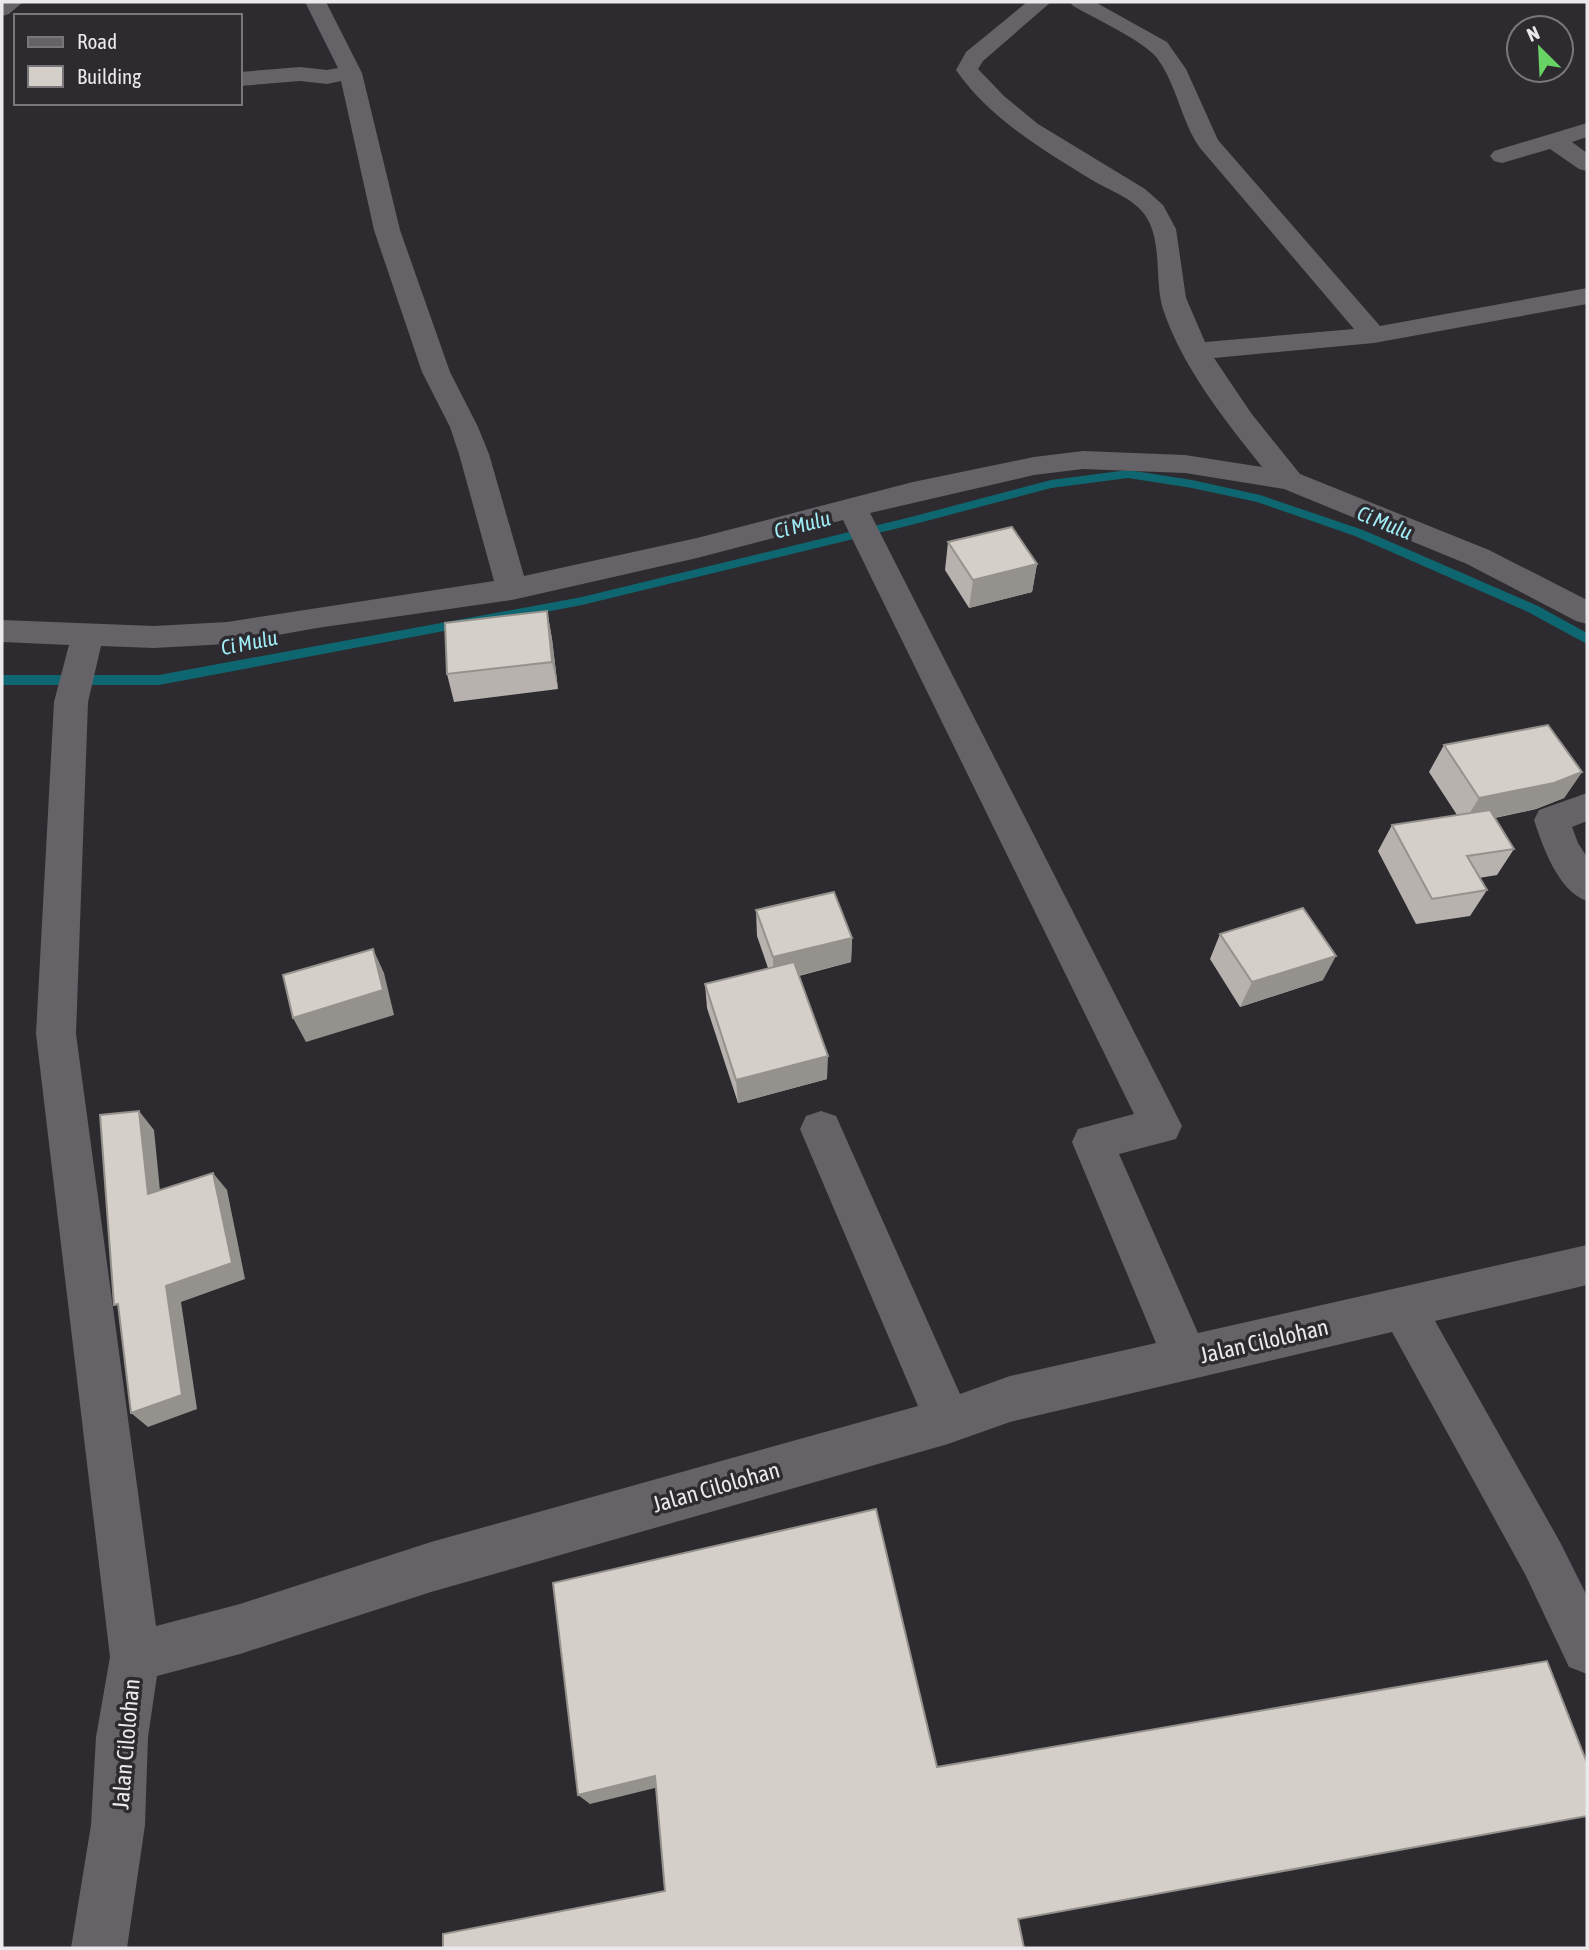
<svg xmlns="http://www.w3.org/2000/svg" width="1589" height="1950" font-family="'Asap Condensed',sans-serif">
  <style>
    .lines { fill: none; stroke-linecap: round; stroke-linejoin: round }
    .stream { fill: #0e6770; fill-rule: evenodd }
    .minor { fill: #656268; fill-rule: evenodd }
    .wall { fill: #b7b2ae }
    .shaded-wall { fill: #95918d }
    .building { fill: #d5cfca; stroke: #95918d; stroke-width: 2 }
    .labels { text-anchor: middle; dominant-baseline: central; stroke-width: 7; stroke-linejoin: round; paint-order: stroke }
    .water-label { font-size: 21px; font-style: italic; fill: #a1edf7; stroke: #2e2b30 }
    .near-street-label { font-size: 23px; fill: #ebe9ec; stroke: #2e2b30 }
  </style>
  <rect width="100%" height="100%" fill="#2e2b30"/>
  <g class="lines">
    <path class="stream" d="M 1128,470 L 1192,480 L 1260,495 L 1363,530 L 1538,606 L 1587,633 L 1587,644 L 1528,612 L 1355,536 L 1257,502 L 1192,488 L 1128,478 L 1051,488 L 911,525 L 582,605 L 159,685 L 2,685 L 2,675 L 159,675 L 582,597 L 911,517 L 1051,480 Z"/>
    <path class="minor" d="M 2,2 L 23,2 L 9,14 L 2,16 Z
      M 305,2 L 326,2 L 362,73 L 400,230 L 450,372 L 478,427 L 489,454 L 524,576 L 697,538 L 913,482 L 1034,457 L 1083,451 L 1185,455 L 1262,467 C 1225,420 1182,367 1163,309 C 1154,280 1163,241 1145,215 C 1133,198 1110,191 1092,180 C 1043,150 989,118 956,70 L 966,52 L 1027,2 L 1051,2 L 983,61 L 978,69 L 1004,96 L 1038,124 L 1145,189 L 1163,205 L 1176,229 L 1186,298 L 1205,342 L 1354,329 L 1200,148 C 1181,121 1177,85 1157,58 C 1144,41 1094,18 1073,6 L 1070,2 L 1095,2 L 1167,42 L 1186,69 L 1218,140 L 1380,326 L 1587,288 L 1587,304 L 1374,343 L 1214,358 L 1251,413 L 1300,474 L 1489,550 L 1587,600 L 1587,624 L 1576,621 L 1467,564 L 1284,489 L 1185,473 L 1083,469 L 1034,475 L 870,513 L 1182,1126 L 1176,1139 L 1119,1154 L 1198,1333 L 1587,1245 L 1587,1285 L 1435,1321 L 1560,1542 L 1587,1596 L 1587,1674 L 1569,1667 L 1526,1576 L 1392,1332 L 1010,1422 L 948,1444 L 431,1592 L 240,1654 L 157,1676 L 148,1737 L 145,1825 L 127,1948 L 71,1948 L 91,1825 L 96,1737 L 110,1657 L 36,1034 L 54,702 L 69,645 L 2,642 L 2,620 L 154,626 L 227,622 L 494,581 L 459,454 L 450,427 L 422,372 L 374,230 L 341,81 L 327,84 L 300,81 L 240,86 L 240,72 L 300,67 L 327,70 L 338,68 ZM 843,520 L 1134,1114 L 1078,1129 L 1072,1142 L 1156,1343 L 1010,1376 L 960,1394 L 836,1116 L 821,1111 L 806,1116 L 800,1129 L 918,1406 L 431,1542 L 240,1604 L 156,1626 L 76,1034 L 88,702 L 101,646 L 154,648 L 227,644 L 317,628 L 512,600 L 697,558 Z
      M 1587,123 L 1587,137 L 1572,142 L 1587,153 L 1587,171 L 1579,169 L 1550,149 L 1502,163 L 1494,161 L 1490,156 L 1494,151 Z
      M 1587,793 L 1587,821 L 1572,827 L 1578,843 L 1587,857 L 1587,901 C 1558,891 1543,847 1534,820 L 1539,810 Z"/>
  </g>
  <path class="wall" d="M 948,542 L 1037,564 L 1032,592 L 969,608 L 945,570 Z
    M 547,611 L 552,639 L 558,689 L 454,702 L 447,674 Z
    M 1444,745 L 1582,772 L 1564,798 L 1536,809 L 1495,818 L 1514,849 L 1497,875 L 1479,878 L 1487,890 L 1470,916 L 1416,924 L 1378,851 L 1392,825 L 1457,815 L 1429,772 Z
    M 756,910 L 852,938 L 851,962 L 799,976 L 827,1079 L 738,1103 L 707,1008 L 705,984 L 768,968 L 757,936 Z
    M 1220,934 L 1323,980 L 1240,1007 L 1210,959 Z
    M 1386,1947 L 1424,1947 L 1424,1948 L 1381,1948 Z"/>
  <path class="shaded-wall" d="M 1037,564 L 1032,592 L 969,608 L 973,580 Z
    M 547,611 L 552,639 L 558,689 L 552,662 Z
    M 1582,772 L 1564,798 L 1536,809 L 1463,824 L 1479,798 Z
    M 852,938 L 851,962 L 773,982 L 773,957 Z
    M 373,949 L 384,973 L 394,1015 L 306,1042 L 293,1018 Z
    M 1336,956 L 1323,980 L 1240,1007 L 1252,982 Z
    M 828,1056 L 827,1079 L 738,1103 L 736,1080 Z
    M 139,1111 L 154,1130 L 162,1211 L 148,1194 Z
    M 213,1173 L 227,1190 L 245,1279 L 181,1302 L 197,1409 L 148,1427 L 131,1413 L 166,1286 Z
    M 655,1776 L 663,1786 L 590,1804 L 578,1795 Z"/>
  <path class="building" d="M 1012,527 L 1037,564 L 973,580 L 948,542 Z
    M 547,611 L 552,662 L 447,674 L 445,623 Z
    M 1548,725 L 1582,772 L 1554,783 L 1479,798 L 1444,745 Z
    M 1490,810 L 1514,849 L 1467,856 L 1487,890 L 1432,899 L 1392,825 Z
    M 834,892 L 852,938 L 773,957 L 756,910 Z
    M 1303,908 L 1336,956 L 1252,982 L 1220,934 Z
    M 373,949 L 383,990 L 293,1018 L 283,975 Z
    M 794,962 L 828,1056 L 736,1080 L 705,984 Z
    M 139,1111 L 148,1194 L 213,1173 L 232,1263 L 166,1286 L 182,1395 L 131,1413 L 118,1304 L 114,1305 L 100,1115 Z
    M 876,1509 L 937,1767 L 1547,1661 L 1587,1763 L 1587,1816 L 1018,1919 L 1024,1948 L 443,1948 L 443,1934 L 665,1891 L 655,1776 L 578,1795 L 553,1583 Z"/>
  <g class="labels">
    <g class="water-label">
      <text transform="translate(1385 522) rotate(22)">Ci Mulu</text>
      <text transform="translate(802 524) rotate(-14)">Ci Mulu</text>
      <text transform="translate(249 642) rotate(-11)">Ci Mulu</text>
    </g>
    <g class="near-street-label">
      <text transform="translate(1264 1341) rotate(-13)">Jalan Cilolohan</text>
      <text transform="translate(716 1487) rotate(-16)">Jalan Cilolohan</text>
      <text transform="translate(126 1744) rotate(-85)">Jalan Cilolohan</text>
    </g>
  </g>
  <rect width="1589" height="1950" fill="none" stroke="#ebe9ec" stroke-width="7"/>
  <rect x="14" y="14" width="228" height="91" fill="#2e2b30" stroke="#7a777b" stroke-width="2"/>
  <rect x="28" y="37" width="35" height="10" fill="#656268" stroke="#7a777b" stroke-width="2"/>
  <text x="77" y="49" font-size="21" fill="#ebe9ec">Road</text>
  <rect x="28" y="66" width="35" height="21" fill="#d5cfca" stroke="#7a777b" stroke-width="2"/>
  <text x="77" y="84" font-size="21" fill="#ebe9ec">Building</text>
  <g transform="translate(1540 49) rotate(336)"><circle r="33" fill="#2e2b30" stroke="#7a777b" stroke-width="2"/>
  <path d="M0-5L12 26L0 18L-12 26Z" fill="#68d465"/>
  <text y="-10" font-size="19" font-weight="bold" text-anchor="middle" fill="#ebe9ec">N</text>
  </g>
</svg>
